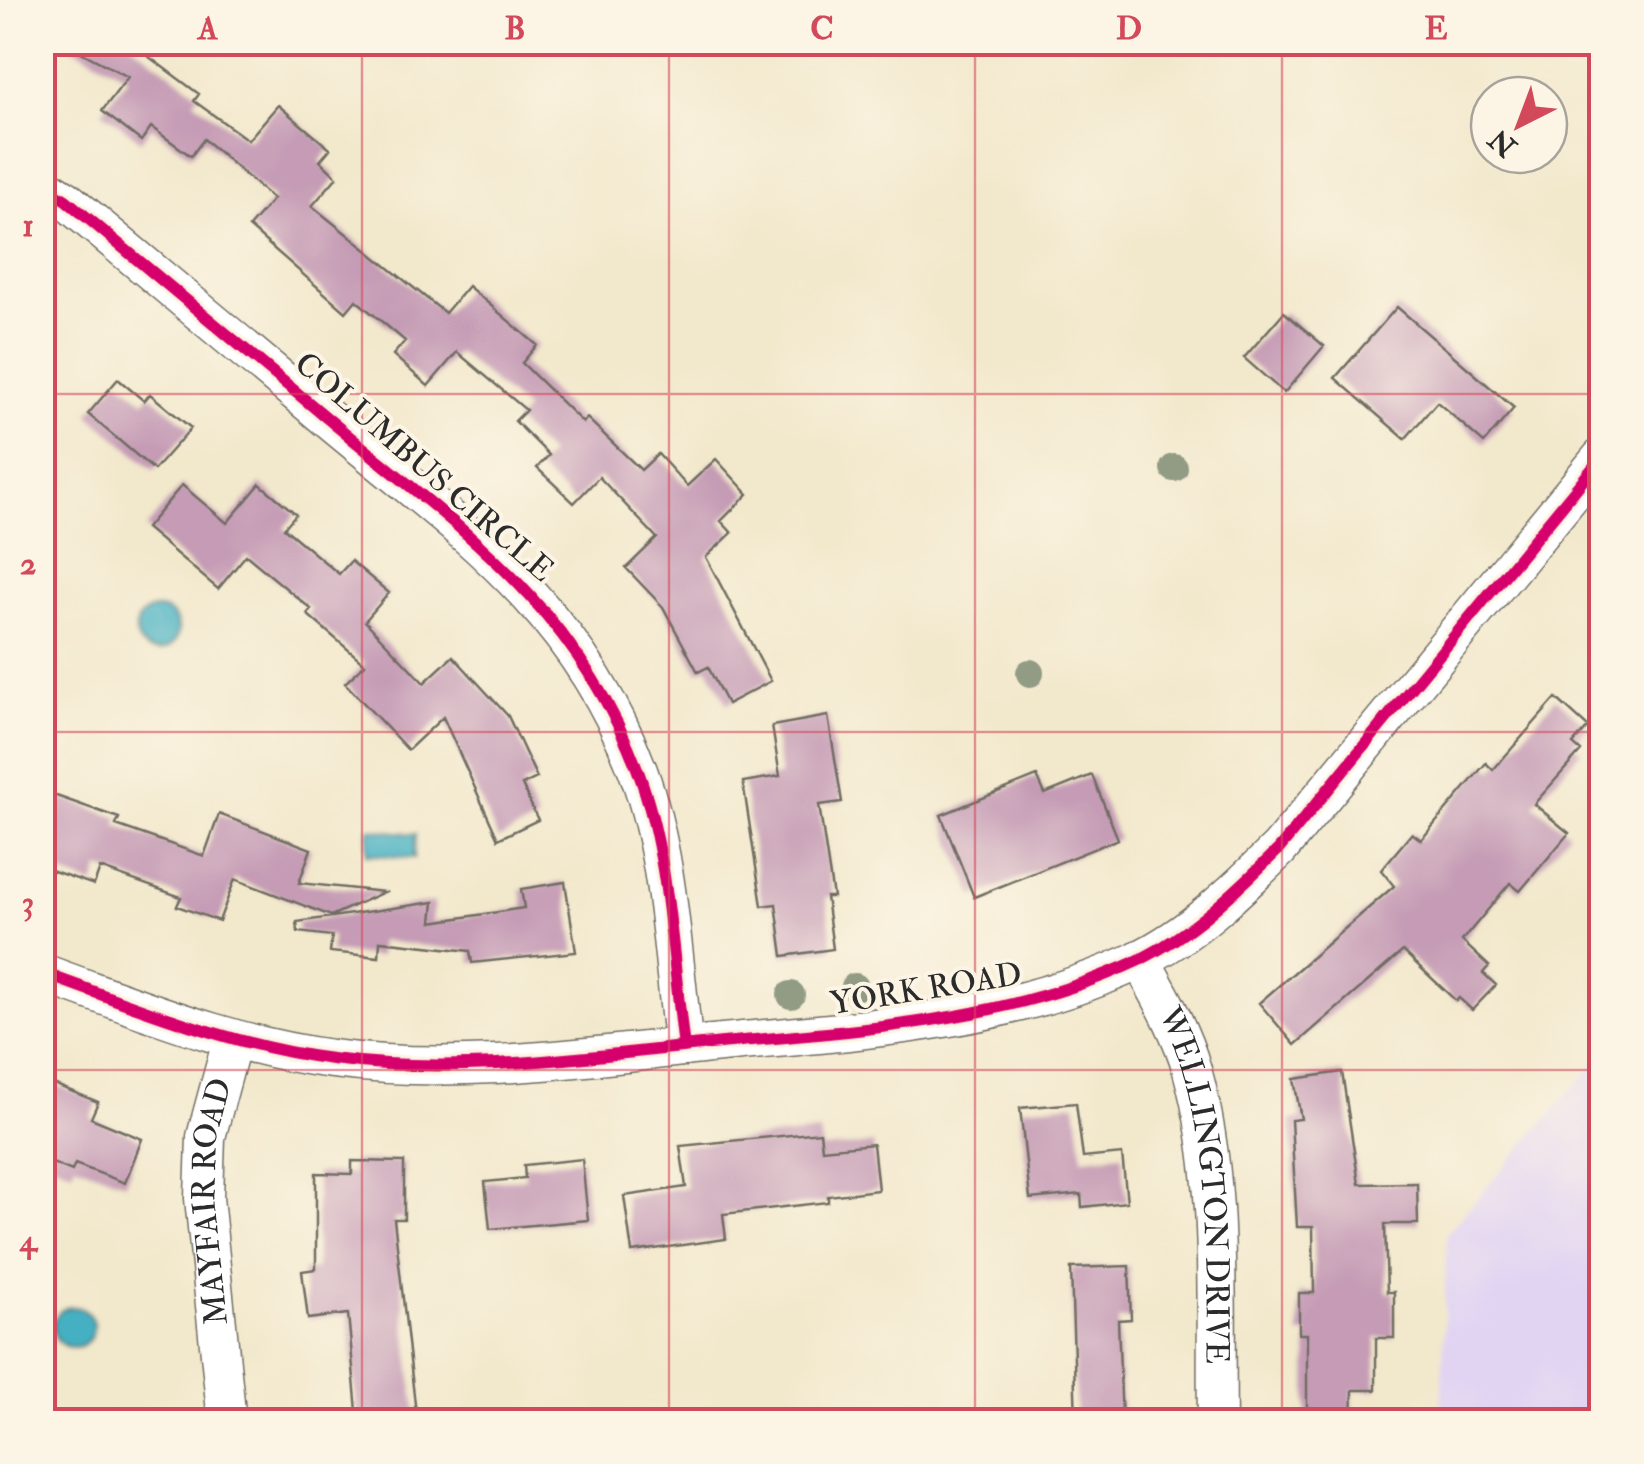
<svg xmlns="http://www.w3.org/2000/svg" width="1644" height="1464" font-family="'IM FELL Double Pica',serif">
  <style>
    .built { fill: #e1d4f3 }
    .water { fill: #44b0c2; stroke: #386e76; stroke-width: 2.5 }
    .building { fill: #c59bb5 }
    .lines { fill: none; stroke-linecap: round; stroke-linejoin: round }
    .minor-casing { stroke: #716d63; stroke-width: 41 }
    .minor { stroke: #fff; stroke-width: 38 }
    .cycleway-casing { stroke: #fcf5e5; stroke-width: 19 }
    .cycleway { stroke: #d6006c; stroke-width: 12 }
    .tree { fill: #929c85 }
    .grid { fill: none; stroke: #d1495b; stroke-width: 2.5; stroke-opacity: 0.55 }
    .labels { text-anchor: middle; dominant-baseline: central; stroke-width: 8; stroke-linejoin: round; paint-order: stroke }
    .street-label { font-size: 32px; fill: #2b2b2b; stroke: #fcf5e5 }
    .neatline { fill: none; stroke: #d1495b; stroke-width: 4 }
    .grid-label { font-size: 32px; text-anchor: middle; font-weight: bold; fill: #d1495b }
  </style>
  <rect width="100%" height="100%" fill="#fcf5e5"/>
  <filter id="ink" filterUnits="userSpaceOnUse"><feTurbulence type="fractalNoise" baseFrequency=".01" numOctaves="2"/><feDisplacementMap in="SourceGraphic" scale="20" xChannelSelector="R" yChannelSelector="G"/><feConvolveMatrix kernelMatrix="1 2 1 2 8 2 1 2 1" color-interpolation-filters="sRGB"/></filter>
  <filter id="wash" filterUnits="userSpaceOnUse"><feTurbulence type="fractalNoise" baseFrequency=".0048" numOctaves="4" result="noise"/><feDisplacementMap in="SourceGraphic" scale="40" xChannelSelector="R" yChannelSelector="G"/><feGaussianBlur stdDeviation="2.25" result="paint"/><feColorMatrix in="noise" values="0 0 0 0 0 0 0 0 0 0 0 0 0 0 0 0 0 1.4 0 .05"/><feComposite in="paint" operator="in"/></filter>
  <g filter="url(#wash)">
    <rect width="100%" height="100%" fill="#f2e8cc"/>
    <path class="built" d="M 1601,1056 L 1601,1421 L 1441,1421 L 1447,1233 Z"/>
    <path class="water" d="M136 630a21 21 0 1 1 42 0a21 21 0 1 1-42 0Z
      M 369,829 L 416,834 L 414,858 L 367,854 Z
      M53 1327a20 20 0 1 1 40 0a20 20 0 1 1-40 0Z"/>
    <g id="blocks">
      <path class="building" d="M 62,42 L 129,42 L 199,94 L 194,101 L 248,140 L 278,105 L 330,149 L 320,161 L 337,177 L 312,206 L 445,313 L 468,286 L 537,345 L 522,363 L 583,423 L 587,418 L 641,470 L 658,454 L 687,486 L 716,459 L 748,494 L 721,521 L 732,533 L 706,557 L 771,681 L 727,704 L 708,667 L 698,672 L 663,607 L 626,568 L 657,538 L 599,477 L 574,503 L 537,468 L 549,455 L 515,421 L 526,410 L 457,352 L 428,386 L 393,355 L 405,341 L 356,300 L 346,312 L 249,227 L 273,199 L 204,139 L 191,156 L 151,127 L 141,141 L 102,111 L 128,77 Z
        M 1397,307 L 1514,408 L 1484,443 L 1437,402 L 1405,439 L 1335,378 Z
        M 1284,312 L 1324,346 L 1284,393 L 1244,358 Z
        M 118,379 L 144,401 L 150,394 L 191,428 L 154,470 L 88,414 Z
        M 260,484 L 296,514 L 284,528 L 339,574 L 351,561 L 389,593 L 365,621 L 424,683 L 453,656 L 508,716 L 537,778 L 522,785 L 538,820 L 498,839 L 443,717 L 408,750 L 345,683 L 365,664 L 307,614 L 311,609 L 246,555 L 218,589 L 146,528 L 182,485 L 227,523 Z
        M 1556,698 L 1588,727 L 1573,744 L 1581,751 L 1534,804 L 1569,833 L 1520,891 L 1510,883 L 1462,941 L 1489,966 L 1483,973 L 1496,985 L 1472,1010 L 1459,998 L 1456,1001 L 1403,951 L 1295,1045 L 1259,1003 L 1394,886 L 1381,870 L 1412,833 L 1421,840 L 1486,763 L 1493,770 Z
        M 828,716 L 842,802 L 819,805 L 833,897 L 826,897 L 833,949 L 783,956 L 776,904 L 762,906 L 743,782 L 780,776 L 772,726 Z
        M 1092,775 L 1118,839 L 974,897 L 941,815 L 1037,776 L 1045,794 Z
        M 42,791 L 119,818 L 116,825 L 204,856 L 219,814 L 311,849 L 299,883 L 384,892 L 331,916 L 235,879 L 219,921 L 177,906 L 181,897 L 100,868 L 94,885 L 42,867 Z
        M 565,882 L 576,952 L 472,963 L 470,951 L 380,941 L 379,957 L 330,952 L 332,936 L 298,932 L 297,922 L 434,902 L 432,922 L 524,908 L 521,889 Z
        M 1342,1072 L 1359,1184 L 1417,1183 L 1418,1224 L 1385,1224 L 1387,1292 L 1394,1292 L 1394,1338 L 1376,1338 L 1376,1390 L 1353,1390 L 1352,1422 L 1307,1422 L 1307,1334 L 1299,1334 L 1299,1293 L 1314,1293 L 1313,1227 L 1297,1227 L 1291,1120 L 1301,1119 L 1294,1079 Z
        M 51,1083 L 98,1102 L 91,1118 L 142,1139 L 125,1183 L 75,1164 L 72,1171 L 42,1159 L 42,1104 Z
        M 1076,1103 L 1083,1158 L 1122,1154 L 1127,1202 L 1082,1207 L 1081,1194 L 1030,1199 L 1020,1108 Z
        M 820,1132 L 822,1149 L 873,1144 L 878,1190 L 828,1196 L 828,1202 L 723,1214 L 726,1239 L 632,1252 L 624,1196 L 686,1187 L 680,1146 Z
        M 582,1159 L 588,1220 L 490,1229 L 485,1182 L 525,1178 L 524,1165 Z
        M 352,1161 L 404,1162 L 404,1219 L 394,1219 L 417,1422 L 358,1422 L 348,1314 L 308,1319 L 302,1271 L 316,1269 L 316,1173 L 352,1174 Z
        M 1129,1266 L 1131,1319 L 1118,1320 L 1122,1422 L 1076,1422 L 1071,1268 Z"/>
    </g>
  </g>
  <g filter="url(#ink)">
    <use href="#blocks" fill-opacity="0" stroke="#716d63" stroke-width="2.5"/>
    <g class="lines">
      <g class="minor-casing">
        <g id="minor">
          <path d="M 42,185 L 66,200 C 155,274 244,348 333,423 C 462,530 576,607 638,771 C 670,858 672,956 684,1047"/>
          <path id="s1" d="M 1140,959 C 1160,995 1181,1031 1192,1070 C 1224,1183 1215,1306 1217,1422"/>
          <path d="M 42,973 C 138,1007 231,1046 332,1059 C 456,1075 578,1058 701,1045 C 849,1030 1000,1025 1137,961 C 1191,935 1237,890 1279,849 L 1602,457"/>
          <path id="s2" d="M 227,1422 L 204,1198 L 206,1137 L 232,1041"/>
        </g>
      </g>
      <use href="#minor" class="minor"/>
      <g class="cycleway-casing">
        <path id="cycleway" d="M 42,185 L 66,200 C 155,274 244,348 333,423 C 462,530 576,607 638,771 C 670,858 672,956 684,1047
          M 42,973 C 138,1007 231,1046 332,1059 C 456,1075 578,1058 701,1045 C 849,1030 1000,1025 1137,961 C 1191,935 1237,890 1279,849 L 1602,457"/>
      </g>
      <use href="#cycleway" class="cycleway"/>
    </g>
    <g class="tree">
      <circle cx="1174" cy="468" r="14"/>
      <circle cx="1030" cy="673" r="14"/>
      <circle cx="855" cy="987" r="14"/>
      <circle cx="791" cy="995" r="14"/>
    </g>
  </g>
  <path class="grid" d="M 362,42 L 362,1422M 669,42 L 669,1422M 975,42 L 975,1422M 1282,42 L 1282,1422M 42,394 L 1602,394M 42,732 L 1602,732M 42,1070 L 1602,1070"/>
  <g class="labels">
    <g class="street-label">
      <text transform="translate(424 467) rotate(41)">COLUMBUS CIRCLE</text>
      <text transform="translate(926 989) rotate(-9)">YORK ROAD</text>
      <text stroke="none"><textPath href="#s1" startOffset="238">WELLINGTON DRIVE</textPath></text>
      <text stroke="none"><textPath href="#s2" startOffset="222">MAYFAIR ROAD</textPath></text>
    </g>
  </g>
  <rect width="1644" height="1464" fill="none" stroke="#fcf5e5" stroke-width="110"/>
  <g transform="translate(1519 125) rotate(222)"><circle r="48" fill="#fcf5e5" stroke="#a8a49b" stroke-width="2.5"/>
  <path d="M0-8L18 38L0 25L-18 38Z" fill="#d1495b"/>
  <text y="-15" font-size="28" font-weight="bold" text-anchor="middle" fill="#2b2b2b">N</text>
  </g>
  <rect x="55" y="55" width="1534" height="1354" class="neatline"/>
  <g class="grid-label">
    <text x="208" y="39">A</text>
    <text x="515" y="39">B</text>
    <text x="822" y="39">C</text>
    <text x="1129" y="39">D</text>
    <text x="1436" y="39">E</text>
    <text x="28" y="236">1</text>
    <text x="28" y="574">2</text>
    <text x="28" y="913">3</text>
    <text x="28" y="1251">4</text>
  </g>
</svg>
